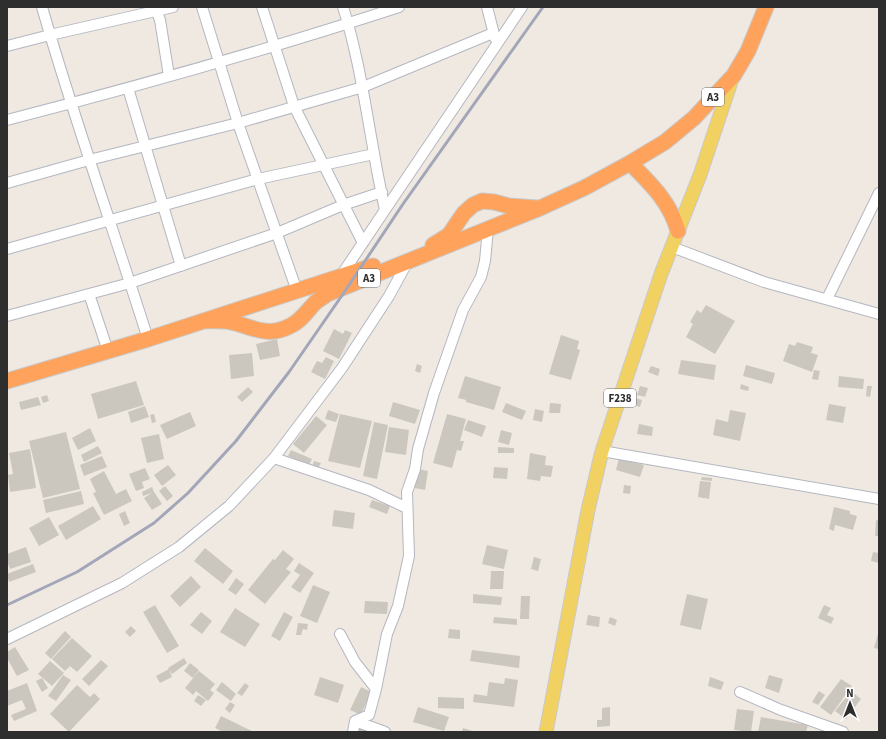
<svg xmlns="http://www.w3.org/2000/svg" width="886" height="739" font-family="'Source Sans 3',sans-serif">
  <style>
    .building { fill: #cbc7bf }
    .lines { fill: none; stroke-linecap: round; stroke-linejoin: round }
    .minor-casing { stroke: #b4b7c1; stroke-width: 12 }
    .major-casing { stroke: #c9c9c9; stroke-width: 15 }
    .highway-casing { stroke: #c9c9c9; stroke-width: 17 }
    .minor { stroke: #fff; stroke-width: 10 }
    .major { stroke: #f2d163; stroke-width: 13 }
    .highway { stroke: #ffa35c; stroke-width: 15 }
    .rail { stroke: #a3a6b8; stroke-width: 3 }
    .labels { text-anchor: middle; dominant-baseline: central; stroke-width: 3; stroke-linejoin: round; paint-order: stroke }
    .shield { fill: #fff; stroke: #6d6d6d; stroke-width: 1 }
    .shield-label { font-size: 11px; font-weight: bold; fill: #2e2e2e }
  </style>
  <rect width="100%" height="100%" fill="#efe9e1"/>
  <path class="building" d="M 706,305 L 735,321 L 715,354 L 686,337 L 693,324 L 690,322 L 697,310 L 701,313 Z
    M 334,329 L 343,334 L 345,330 L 352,333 L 339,359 L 323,351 Z
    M 561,335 L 579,341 L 577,349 L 580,350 L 571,380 L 549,374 Z
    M 277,339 L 280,356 L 260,360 L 256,344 Z
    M 797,342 L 813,347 L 811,353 L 818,355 L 812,372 L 783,361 L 789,344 L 795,346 Z
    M 252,353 L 254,376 L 231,379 L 229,355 Z
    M 326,357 L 334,361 L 325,379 L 311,372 L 317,361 L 322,363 Z
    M 681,360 L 716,365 L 714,380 L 678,374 Z
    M 417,364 L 422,366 L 420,373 L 415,371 Z
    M 746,365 L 775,373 L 772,384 L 743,376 Z
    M 651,366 L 660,369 L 658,376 L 648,372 Z
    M 814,370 L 820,371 L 818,380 L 812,379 Z
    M 465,376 L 501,387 L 494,410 L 466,402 L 466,400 L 458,398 Z
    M 839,376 L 864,379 L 863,389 L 838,387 Z
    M 136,381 L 144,405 L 98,419 L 91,394 Z
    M 741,384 L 749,387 L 748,391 L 740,389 Z
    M 640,386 L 648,388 L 645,397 L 637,395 Z
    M 867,386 L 872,386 L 870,397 L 866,396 Z
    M 248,387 L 253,392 L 242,402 L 237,397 Z
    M 47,395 L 49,401 L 43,403 L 41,397 Z
    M 38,397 L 41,405 L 21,410 L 19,402 Z
    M 634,398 L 642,400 L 640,407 L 633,405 Z
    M 393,402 L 420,410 L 415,424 L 389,416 Z
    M 506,403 L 526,411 L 522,420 L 502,412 Z
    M 550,403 L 561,404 L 560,413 L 549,413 Z
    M 829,404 L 846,407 L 843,423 L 826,420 Z
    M 145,406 L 149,417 L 131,423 L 128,412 Z
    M 535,409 L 544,411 L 542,422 L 533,420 Z
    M 328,410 L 339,414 L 336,422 L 325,419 Z
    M 730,410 L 746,413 L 740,441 L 713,435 L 716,419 L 728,422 Z
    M 190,412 L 196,426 L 167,439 L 160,425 Z
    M 154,414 L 156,422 L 152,423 L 150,415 Z
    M 340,414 L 372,421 L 360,468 L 328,461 Z
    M 447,414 L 466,419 L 460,441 L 464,441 L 461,451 L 457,450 L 452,468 L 433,463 Z
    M 316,416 L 327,425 L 304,453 L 293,444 Z
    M 468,420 L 486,426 L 482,437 L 464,430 Z
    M 374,422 L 388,425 L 377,479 L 363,476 Z
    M 639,424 L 653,427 L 652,436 L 637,434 Z
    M 389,427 L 409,430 L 406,455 L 385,452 Z
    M 90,428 L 96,441 L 78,450 L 72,438 Z
    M 501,430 L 512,433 L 509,445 L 498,442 Z
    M 66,432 L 80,489 L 43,498 L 29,441 Z
    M 159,434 L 164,459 L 147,463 L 141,438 Z
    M 98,446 L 102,453 L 84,462 L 81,455 Z
    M 498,447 L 514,448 L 514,453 L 498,453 Z
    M 30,449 L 36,488 L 10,492 L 8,475 L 13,474 L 9,453 Z
    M 291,450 L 312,459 L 309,465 L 288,456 Z
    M 530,453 L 546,456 L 545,465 L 553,466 L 551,477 L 541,476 L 540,481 L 527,479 Z
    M 102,456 L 107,467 L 84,476 L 80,465 Z
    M 619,458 L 644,465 L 640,477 L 616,470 Z
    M 314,461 L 321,463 L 318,469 L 312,467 Z
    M 168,465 L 176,475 L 162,486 L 154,475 Z
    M 494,467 L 508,468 L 507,479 L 493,478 Z
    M 145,468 L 150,479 L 142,482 L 144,488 L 136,491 L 129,474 Z
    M 418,469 L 428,471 L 425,490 L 415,488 Z
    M 104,471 L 116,494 L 126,489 L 132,501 L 104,515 L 93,493 L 96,492 L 90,479 Z
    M 702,477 L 712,478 L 712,481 L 701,480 Z
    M 700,481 L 711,482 L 709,499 L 698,497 Z
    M 624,485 L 631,486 L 630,494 L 623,493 Z
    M 165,486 L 173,496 L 167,501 L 159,491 Z
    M 152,487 L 154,492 L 143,496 L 142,492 Z
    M 81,491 L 84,504 L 46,513 L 43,500 Z
    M 153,492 L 154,492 L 162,504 L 152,510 L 144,498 Z
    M 372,500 L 390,506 L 387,514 L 369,507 Z
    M 93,506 L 101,519 L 66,540 L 58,526 Z
    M 834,507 L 850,511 L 850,514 L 857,516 L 853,530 L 835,525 L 834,531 L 829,529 Z
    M 334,510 L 355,513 L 353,529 L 332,526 Z
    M 125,511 L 130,523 L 124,526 L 119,514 Z
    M 49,517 L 59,535 L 39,546 L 29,528 Z
    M 876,520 L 879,521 L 879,536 L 875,536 Z
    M 487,545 L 508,550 L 504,569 L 482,564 Z
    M 26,547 L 31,562 L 10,569 L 7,561 L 7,554 Z
    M 205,548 L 233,571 L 223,584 L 194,561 Z
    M 283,550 L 294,559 L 286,569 L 291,572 L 265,604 L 248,590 L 273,559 L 275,560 Z
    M 873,552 L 879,553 L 879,563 L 871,561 Z
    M 534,557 L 541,559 L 538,571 L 531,569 Z
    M 299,563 L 314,573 L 300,593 L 291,587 L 300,575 L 294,571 Z
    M 33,564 L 36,572 L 9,582 L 7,574 Z
    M 491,571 L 504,571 L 503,589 L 490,589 Z
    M 191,576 L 201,587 L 180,607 L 170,596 Z
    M 236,578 L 244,584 L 236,595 L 228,590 Z
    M 313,585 L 330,592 L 317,623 L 300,616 Z
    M 473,594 L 502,597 L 501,605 L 473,603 Z
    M 687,594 L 708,599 L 701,630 L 680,625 Z
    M 521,596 L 530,596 L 529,619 L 520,619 Z
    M 365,601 L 388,602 L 387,614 L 364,613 Z
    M 155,605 L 179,646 L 167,653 L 143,612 Z
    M 824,605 L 831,608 L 827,615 L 834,618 L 831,624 L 818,618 Z
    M 235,608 L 260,624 L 245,647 L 220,632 Z
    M 201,612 L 212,621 L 202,634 L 190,625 Z
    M 284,612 L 293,617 L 280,641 L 271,636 Z
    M 588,615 L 600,617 L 599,627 L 586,625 Z
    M 494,617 L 517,619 L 517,625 L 493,623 Z
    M 610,617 L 617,620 L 615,626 L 608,623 Z
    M 298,623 L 308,624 L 307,630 L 303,629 L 301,635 L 296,635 Z
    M 131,626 L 136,631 L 130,637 L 125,632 Z
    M 449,629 L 460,630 L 460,639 L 448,638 Z
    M 879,630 L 879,649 L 874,648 Z
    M 65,631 L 71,637 L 51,659 L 45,653 Z
    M 72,638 L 92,656 L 77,672 L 70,666 L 65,671 L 52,659 Z
    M 15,647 L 29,670 L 17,676 L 7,658 L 7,652 Z
    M 472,650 L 520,656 L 519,668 L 470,661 Z
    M 184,658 L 187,663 L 172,674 L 168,668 Z
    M 101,660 L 108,666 L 89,686 L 82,679 Z
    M 50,661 L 64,673 L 52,686 L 38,674 Z
    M 190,663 L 199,670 L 193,678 L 184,671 Z
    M 169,669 L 172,677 L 160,683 L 156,676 Z
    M 199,671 L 215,684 L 210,690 L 214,693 L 208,701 L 196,691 L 193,695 L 185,688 Z
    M 63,675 L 71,680 L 56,701 L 48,696 Z
    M 769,675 L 783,679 L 779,693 L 765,688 Z
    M 320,677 L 344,685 L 338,703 L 314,695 Z
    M 710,677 L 724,682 L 721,690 L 708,686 Z
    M 42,678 L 48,688 L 42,692 L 36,681 Z
    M 505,678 L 518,680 L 514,707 L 473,702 L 474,694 L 487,696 L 489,682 L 504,684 Z
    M 841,679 L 852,686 L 831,715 L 820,707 Z
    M 222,682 L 236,694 L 231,701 L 216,690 Z
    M 27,683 L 37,711 L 14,721 L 11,715 L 26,709 L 22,700 L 7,706 L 7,691 Z
    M 245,683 L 249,686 L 242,696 L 237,693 Z
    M 77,685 L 90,697 L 94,693 L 100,699 L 69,732 L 50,714 Z
    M 361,687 L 371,692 L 361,715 L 350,710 Z
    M 819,691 L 825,695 L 818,705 L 812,702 Z
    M 851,691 L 861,699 L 846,719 L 835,711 Z
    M 198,695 L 206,700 L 201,706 L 194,701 Z
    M 438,697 L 464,698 L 464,709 L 438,708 Z
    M 230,702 L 235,705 L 230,713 L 225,709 Z
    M 418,707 L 449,717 L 444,731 L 413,722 Z
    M 610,707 L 610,726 L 597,727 L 597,720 L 602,720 L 602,708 Z
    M 737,709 L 754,711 L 751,732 L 734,730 Z
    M 221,716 L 254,732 L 223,732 L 215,728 Z
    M 761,717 L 808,725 L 806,732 L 758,732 Z
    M 357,727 L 375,732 L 355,732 Z
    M 463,728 L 476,732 L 462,732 Z"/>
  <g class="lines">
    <g class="minor-casing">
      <path id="minor" d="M 42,7 C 74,119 113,228 148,339
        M 155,7 L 160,20 L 169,76
        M 202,7 L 238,123 L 297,291
        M 262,7 L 294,106 L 363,243
        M 487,7 L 495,38
        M 7,46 L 50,35 L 173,7
        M 128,88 L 181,266
        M 7,120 C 139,86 270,49 399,7
        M 7,183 L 89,160 L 238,123 L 363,87 L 493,33
        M 385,210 L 522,7
        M 672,247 L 764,282 L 879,314
        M 7,249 L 258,179 L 374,154
        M 340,277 L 385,210 C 381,191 377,172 374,153 C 365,104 358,54 343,7
        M 89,294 L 108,351
        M 827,299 L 879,193
        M 7,316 L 130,283 L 277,233 L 343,205 L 382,192
        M 602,451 L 879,499
        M 274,458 L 369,490 L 407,508
        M 340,634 L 355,662 L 376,689 L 369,715 L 355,721 L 353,732
        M 7,639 L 122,583 L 179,547 L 229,506 L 274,458 L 342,368 L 389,296 L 407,263
        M 376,689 L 387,634 L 398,606 L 409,556 L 407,492 L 415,469 L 418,449 L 434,393 L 463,310 L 481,277 L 485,261 L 488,229
        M 740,692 L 781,710 L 843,732
        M 355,721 L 385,732"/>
    </g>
    <g class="major-casing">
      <path id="major" d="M 546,732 L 588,510 L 602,451 L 661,274 L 700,175 L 733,76"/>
    </g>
    <g class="highway-casing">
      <path id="highway" d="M 630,163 C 651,184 670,202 678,231
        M 433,245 L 449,235 L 464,213 L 473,205 L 482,201 L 494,202 L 509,206 L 537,208
        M 203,321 C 212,321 222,320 231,322 C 253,327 267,338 290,326 C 302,321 308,309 317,301 C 320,299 324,297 327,294 L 540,208 L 584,188 L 630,163 L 665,142 L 694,118 L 734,75 L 748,51 L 766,7
        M 7,381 L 148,339 L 373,266"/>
    </g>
    <use href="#minor" class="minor"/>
    <use href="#major" class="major"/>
    <use href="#highway" class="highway"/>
    <path class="rail" d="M 7,605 L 77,572 L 154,523 L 188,493 L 236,441 L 289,372 L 343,294 L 403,204 L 543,7"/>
  </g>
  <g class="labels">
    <g class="shield">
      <rect x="702" y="88" width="22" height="18" rx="3"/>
      <rect x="358" y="269" width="22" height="18" rx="3"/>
      <rect x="604" y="389" width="32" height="18" rx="3"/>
    </g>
    <g class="shield-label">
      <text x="713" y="97">A3</text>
      <text x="369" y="278">A3</text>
      <text x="620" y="398">F238</text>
    </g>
  </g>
  <rect width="886" height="739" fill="none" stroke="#2e2e2e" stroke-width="16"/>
  <g transform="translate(850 703)" stroke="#ffffff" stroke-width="3" paint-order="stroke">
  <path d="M0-3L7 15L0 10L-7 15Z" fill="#2e2e2e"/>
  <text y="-6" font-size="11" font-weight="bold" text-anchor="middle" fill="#2e2e2e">N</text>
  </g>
</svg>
